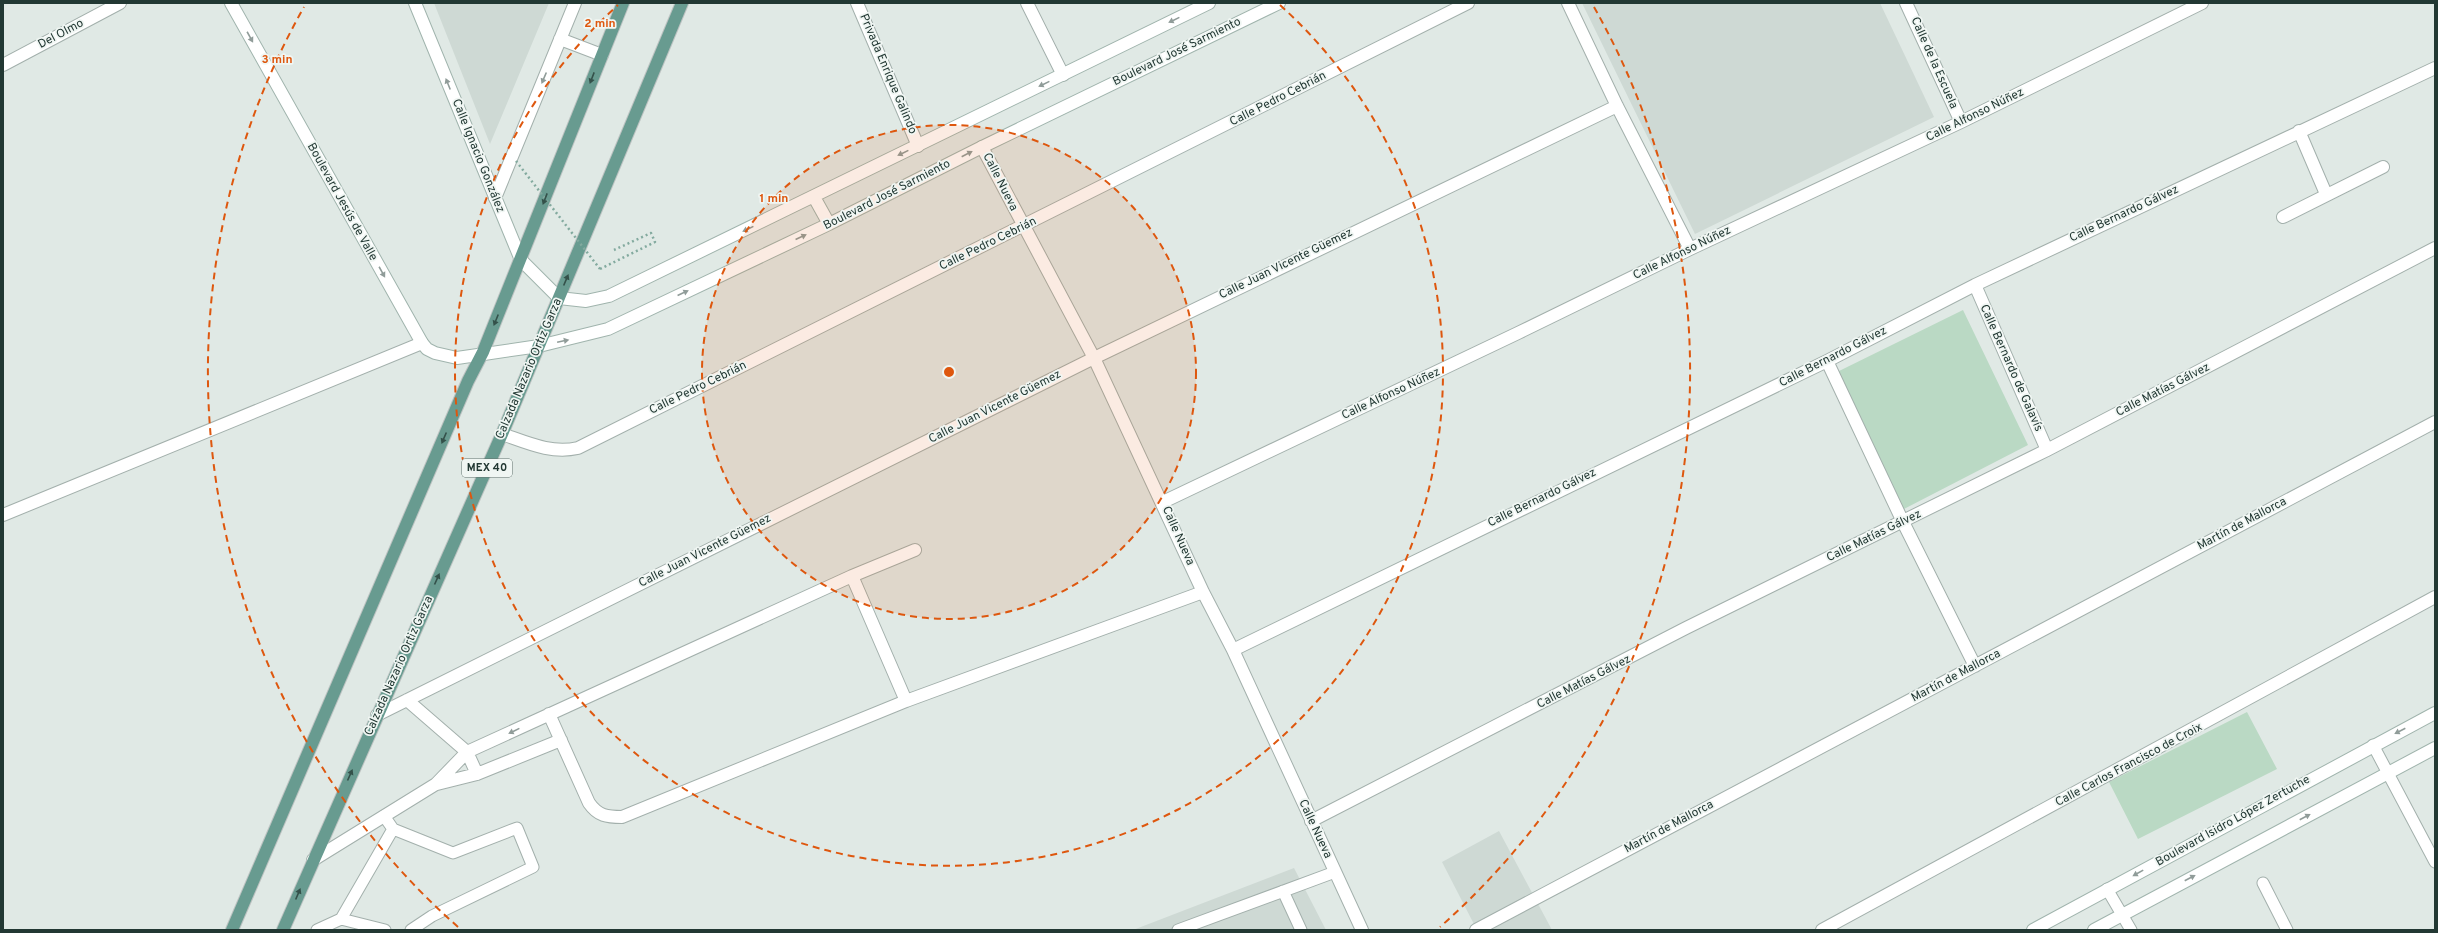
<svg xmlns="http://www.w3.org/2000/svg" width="2438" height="933" font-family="Overpass,sans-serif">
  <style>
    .built { fill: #ced9d4 }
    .green { fill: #bad9c4 }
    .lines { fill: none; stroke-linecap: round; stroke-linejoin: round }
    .lane-casing { stroke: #a3b0ac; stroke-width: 13 }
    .street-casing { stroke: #a3b0ac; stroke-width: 14 }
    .secondary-casing { stroke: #a0b4ad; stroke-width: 14 }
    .primary-casing { stroke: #bdc3c2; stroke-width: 14 }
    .path { stroke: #83aa9f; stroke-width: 2.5; stroke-dasharray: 2 3; stroke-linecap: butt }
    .lane { stroke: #fff; stroke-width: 11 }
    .street { stroke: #fff; stroke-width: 12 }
    .secondary { stroke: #fff; stroke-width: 12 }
    .primary { stroke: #689b90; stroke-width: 12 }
    .path-bridge { stroke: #83aa9f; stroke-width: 2.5; stroke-dasharray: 2 3; stroke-linecap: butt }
    .oneway { fill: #909c99 }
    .oneway2 { fill: #34514a }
    .ring { fill: none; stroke: #de570e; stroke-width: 2; stroke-dasharray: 7 5 }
    .labels { text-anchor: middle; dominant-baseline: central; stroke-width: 3.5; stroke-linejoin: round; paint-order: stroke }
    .shield { fill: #f0f6f3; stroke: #60716d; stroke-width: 1 }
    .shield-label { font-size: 11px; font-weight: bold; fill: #223833 }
    .street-label { font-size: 12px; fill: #223833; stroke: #f0f6f3 }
    .centre { fill: #de570e; stroke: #f0f6f3; stroke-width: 2 }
    .ring-label { font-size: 12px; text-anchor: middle; font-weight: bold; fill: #de570e; stroke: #f0f6f3; stroke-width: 3.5; stroke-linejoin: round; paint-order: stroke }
  </style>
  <rect width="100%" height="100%" fill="#e0e9e5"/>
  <path class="built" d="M 434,3 L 549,3 L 490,144 Z
    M 1582,3 L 1880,3 L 1934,117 L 1695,234 Z
    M 1499,831 L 1552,930 L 1477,930 L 1442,862 Z
    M 1294,868 L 1326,930 L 1133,930 Z"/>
  <path class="green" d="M 1963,310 L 2028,445 L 1902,510 L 1835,373 Z
    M 2247,712 L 2277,769 L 2138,839 L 2109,782 Z"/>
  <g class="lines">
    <g class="lane-casing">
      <path id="lane" d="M 2373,745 L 2435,862
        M 384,816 L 393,829 L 453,853 L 517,828 L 533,867 L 432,916 L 411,930
        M 2263,883 L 2287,930
        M 2107,889 L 2131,930
        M 1283,891 L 1301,930
        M 341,919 L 393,829
        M 317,930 L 341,919 L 385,930
        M 1178,930 L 1335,872"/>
    </g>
    <g class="street-casing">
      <path id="street" d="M 857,3 L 918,146
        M 1027,3 L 1063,75
        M 1568,3 L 1617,106 L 1690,249
        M 1906,3 L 1961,122
        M 560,39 L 602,55
        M 3,65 L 120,3
        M 2299,131 L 2326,194
        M 982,147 L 1094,358 L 1203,592 L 1233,650 L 1362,930
        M 495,198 L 575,3
        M 2283,217 L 2383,167
        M 1975,285 L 2047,450
        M 1827,361 L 1903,522 L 1975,666
        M 502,434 C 528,443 551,454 578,448 L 1468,3
        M 1163,502 L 1518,333 L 1690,249 L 1961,122 L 2202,3
        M 3,515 L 422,343
        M 852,576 L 906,701
        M 1233,650 L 1827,361 L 1975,285 L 2435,68
        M 407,700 L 467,752 L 477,774
        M 549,714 L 589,803 C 598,816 607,817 622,817 L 906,701 L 1203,592
        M 377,715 L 1094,358 L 1617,106
        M 437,784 L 477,774 L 561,740
        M 1311,821 L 1686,628 L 2047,450 L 2435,248
        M 313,860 L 436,784 L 467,752 L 852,576 L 915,550
        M 1476,930 L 2435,422
        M 1822,930 L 2435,597"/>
    </g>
    <g class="secondary-casing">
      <path id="secondary" d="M 231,3 L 422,343 L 427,349 L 435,353 L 457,358 L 539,346 L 608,329 L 829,224 L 982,147 L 1279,3
        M 415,3 L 521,260 L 559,298 L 586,301 L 609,296 L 1209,3
        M 814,197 L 829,224
        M 2033,930 L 2435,713
        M 2094,930 L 2435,748"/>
    </g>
    <g class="primary-casing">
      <path id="primary" d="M 232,930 L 468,381 L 483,352 L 623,3
        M 283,930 L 502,434 L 682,3"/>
    </g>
    <path class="path" d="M 600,269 L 655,242 L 651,233 L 614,250"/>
    <use href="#lane" class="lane"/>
    <use href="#street" class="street"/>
    <use href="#secondary" class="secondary"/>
    <use href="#primary" class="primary"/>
    <path class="path-bridge" d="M 516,161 L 600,269"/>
  </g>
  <defs><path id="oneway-solid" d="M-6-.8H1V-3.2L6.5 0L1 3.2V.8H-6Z"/></defs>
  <g class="oneway">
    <use href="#oneway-solid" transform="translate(1174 20) rotate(154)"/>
    <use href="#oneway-solid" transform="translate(250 37) rotate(61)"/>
    <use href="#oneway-solid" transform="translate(544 78) rotate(113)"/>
    <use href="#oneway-solid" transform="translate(448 84) rotate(-112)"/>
    <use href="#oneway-solid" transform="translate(1044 84) rotate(154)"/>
    <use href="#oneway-solid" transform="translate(903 153) rotate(154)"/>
    <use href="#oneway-solid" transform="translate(967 154) rotate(-27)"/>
    <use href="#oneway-solid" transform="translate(748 229) rotate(154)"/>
    <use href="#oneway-solid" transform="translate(801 237) rotate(-25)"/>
    <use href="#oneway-solid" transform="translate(382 272) rotate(61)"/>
    <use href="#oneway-solid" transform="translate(683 293) rotate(-25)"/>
    <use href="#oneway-solid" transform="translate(563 341) rotate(-12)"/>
    <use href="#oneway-solid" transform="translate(514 731) rotate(154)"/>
    <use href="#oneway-solid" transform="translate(2400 731) rotate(153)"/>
    <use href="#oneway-solid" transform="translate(2305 817) rotate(-28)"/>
    <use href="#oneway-solid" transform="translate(2138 873) rotate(151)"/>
    <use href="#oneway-solid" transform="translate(2190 878) rotate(-28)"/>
  </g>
  <g class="oneway2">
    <use href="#oneway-solid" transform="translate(592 78) rotate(111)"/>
    <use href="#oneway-solid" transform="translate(545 199) rotate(111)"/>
    <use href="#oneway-solid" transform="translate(566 280) rotate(-67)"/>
    <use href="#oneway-solid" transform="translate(496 320) rotate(112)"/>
    <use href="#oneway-solid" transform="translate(444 438) rotate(113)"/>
    <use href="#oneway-solid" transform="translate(437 579) rotate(-66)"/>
    <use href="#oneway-solid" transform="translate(350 775) rotate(-66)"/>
    <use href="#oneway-solid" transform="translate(298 894) rotate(-67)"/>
  </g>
  <circle cx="949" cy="372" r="247" fill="#de570e" fill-opacity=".12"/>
  <g class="ring">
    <circle cx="949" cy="372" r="247"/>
    <path d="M1280 5A494 494 0 1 1 618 5"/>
    <path d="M458 927A741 741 0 0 1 304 7M1594 7A741 741 0 0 1 1440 927"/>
  </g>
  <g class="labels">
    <rect class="shield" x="462" y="459" width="50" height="18" rx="3"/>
    <g class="shield-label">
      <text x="487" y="468">MEX 40</text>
    </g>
    <g class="street-label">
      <text transform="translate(61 34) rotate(-28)">Del Olmo</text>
      <text transform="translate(1177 52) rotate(-26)">Boulevard José Sarmiento</text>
      <text transform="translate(1934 63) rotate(66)">Calle de la Escuela</text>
      <text transform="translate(888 74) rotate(67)">Privada Enrique Galindo</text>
      <text transform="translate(1278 99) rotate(-27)">Calle Pedro Cebrián</text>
      <text transform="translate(1975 115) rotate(-26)">Calle Alfonso Núñez</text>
      <text transform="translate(478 156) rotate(68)">Calle Ignacio González</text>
      <text transform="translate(1000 182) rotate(63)">Calle Nueva</text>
      <text transform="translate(887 195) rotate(-27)">Boulevard José Sarmiento</text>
      <text transform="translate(342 202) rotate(61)">Boulevard Jesús de Valle</text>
      <text transform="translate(2124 214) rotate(-25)">Calle Bernardo Gálvez</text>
      <text transform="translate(988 244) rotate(-26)">Calle Pedro Cebrián</text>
      <text transform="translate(1682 253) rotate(-26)">Calle Alfonso Núñez</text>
      <text transform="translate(1286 264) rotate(-26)">Calle Juan Vicente Güemez</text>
      <text transform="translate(1833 357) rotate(-27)">Calle Bernardo Gálvez</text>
      <text transform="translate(2011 368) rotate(66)">Calle Bernardo de Galavís</text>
      <text transform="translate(529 369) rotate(-67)">Calzada Nazario Ortiz Garza</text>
      <text transform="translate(698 388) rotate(-26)">Calle Pedro Cebrián</text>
      <text transform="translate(2163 390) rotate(-27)">Calle Matías Gálvez</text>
      <text transform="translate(1391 394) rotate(-25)">Calle Alfonso Núñez</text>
      <text transform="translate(995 407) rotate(-27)">Calle Juan Vicente Güemez</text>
      <text transform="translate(1542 498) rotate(-26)">Calle Bernardo Gálvez</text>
      <text transform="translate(2242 524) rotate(-28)">Martín de Mallorca</text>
      <text transform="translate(1178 536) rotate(66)">Calle Nueva</text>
      <text transform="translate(1874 536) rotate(-26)">Calle Matías Gálvez</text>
      <text transform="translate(705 551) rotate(-27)">Calle Juan Vicente Güemez</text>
      <text transform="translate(399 666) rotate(-66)">Calzada Nazario Ortiz Garza</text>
      <text transform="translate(1956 676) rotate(-28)">Martín de Mallorca</text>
      <text transform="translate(1584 682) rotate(-27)">Calle Matías Gálvez</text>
      <text transform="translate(2129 765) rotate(-28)">Calle Carlos Francisco de Croix</text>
      <text transform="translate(2233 821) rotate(-29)">Boulevard Isidro López Zertuche</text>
      <text transform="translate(1669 827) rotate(-28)">Martín de Mallorca</text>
      <text transform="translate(1315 829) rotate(65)">Calle Nueva</text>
    </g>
  </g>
  <circle cx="949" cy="372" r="6" class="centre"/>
  <g class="ring-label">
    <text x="600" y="27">2 min</text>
    <text x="277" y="63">3 min</text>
    <text x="774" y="202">1 min</text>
  </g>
  <rect width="2438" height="933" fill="none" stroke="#223833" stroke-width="8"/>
</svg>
